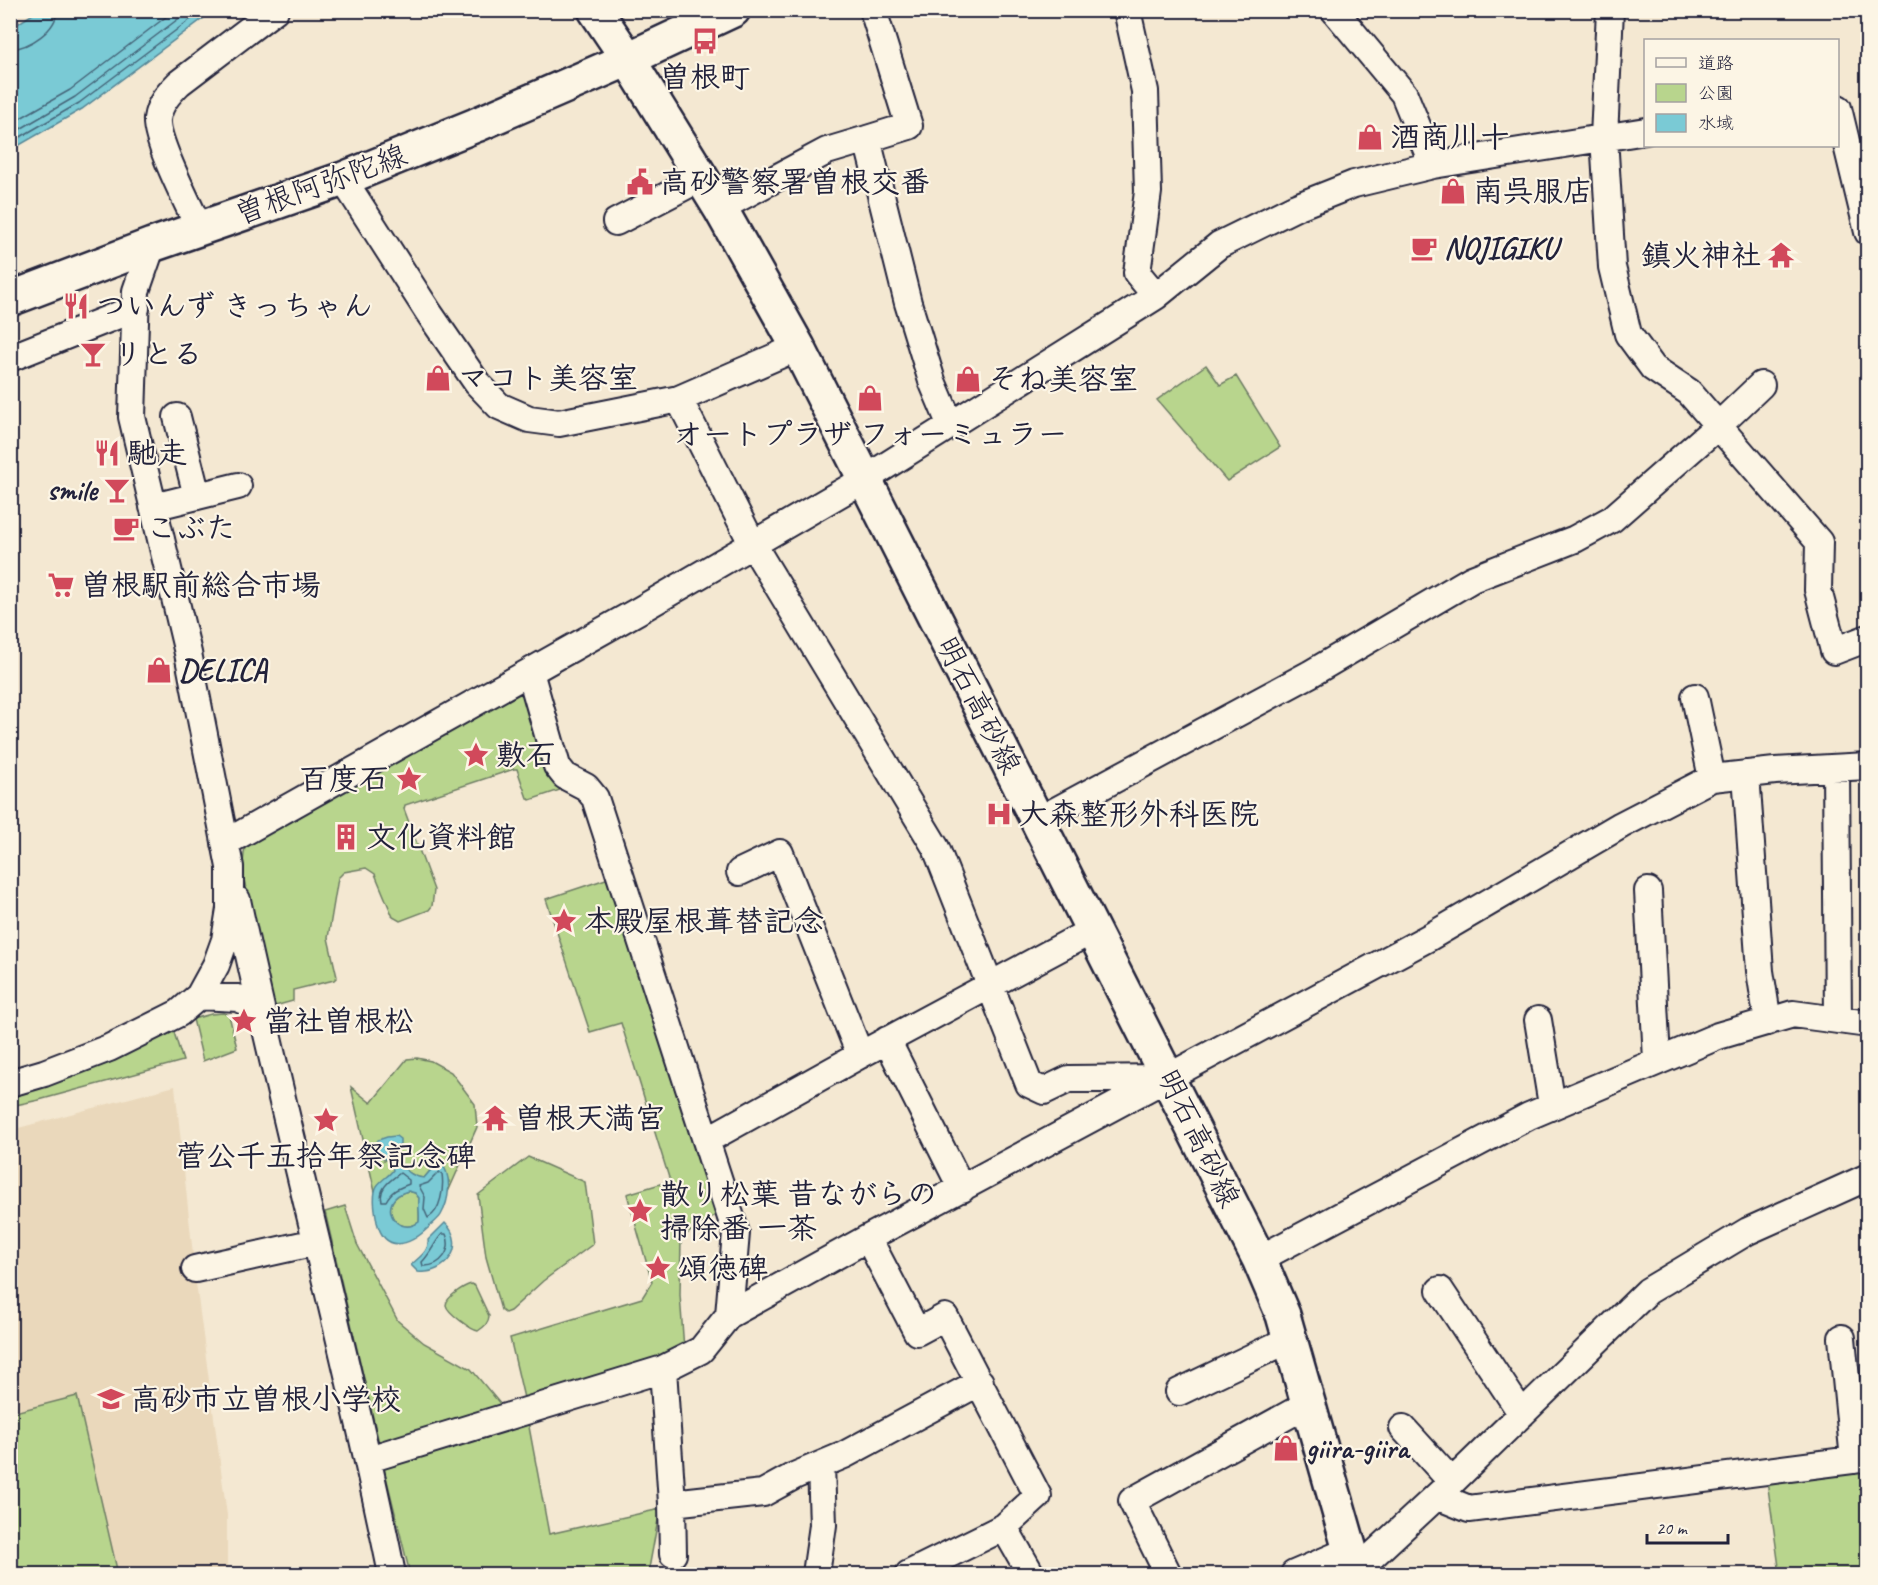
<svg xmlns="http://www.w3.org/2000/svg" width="1878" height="1585" font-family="Caveat,'Klee One',sans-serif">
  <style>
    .built { fill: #ead8bb }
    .green { fill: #b8d58d; stroke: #6d7c64; stroke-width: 1.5 }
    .water { fill: #7acad5; stroke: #578797; stroke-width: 1.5; fill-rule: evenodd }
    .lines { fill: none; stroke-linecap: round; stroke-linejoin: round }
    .shore { stroke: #456579; stroke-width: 1.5 }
    .minor-casing { stroke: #22223b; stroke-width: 30 }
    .secondary-casing { stroke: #22223b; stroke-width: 38 }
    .trunk-casing { stroke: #22223b; stroke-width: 38 }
    .minor { stroke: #fcf5e5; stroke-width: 26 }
    .secondary { stroke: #fcf5e5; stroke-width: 33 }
    .trunk { stroke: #fcf5e5; stroke-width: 33 }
    .labels { text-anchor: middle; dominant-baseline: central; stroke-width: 4.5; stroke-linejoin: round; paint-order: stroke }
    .poi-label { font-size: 30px; font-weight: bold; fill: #22223b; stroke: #fcf5e5; text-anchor: start }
    .street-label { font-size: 30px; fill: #22223b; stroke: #fcf5e5 }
  </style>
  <rect width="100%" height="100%" fill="#f4e8d2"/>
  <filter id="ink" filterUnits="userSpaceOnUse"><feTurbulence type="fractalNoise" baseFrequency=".0167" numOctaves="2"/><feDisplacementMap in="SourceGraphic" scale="12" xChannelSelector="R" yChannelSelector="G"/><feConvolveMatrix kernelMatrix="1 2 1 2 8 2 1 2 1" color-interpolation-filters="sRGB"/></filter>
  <g filter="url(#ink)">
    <path class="built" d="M 175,1086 L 196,1283 L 227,1515 L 227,1574 L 11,1574 L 11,1130 Z"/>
    <path class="green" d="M 1206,365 L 1220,385 L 1236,376 L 1280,447 L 1227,481 L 1157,400 Z
      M 515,692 L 529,698 L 561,784 L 560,790 L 530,800 L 527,798 L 517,769 L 514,769 L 405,805 L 404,809 L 434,890 L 432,906 L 429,910 L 400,921 L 393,917 L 375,874 L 366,868 L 344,872 L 338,878 L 328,938 L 337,977 L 334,980 L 293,990 L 293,1001 L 275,1006 L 273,1005 L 242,871 L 245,846 Z
      M 612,877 L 720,1212 L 681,1238 L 680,1295 L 684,1349 L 524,1398 L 510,1338 L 642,1298 L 652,1282 L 627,1194 L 670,1181 L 621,1023 L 590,1032 L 546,899 Z
      M 223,1013 L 229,1015 L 237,1048 L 203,1061 L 193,1019 L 211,1014 Z
      M 172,1026 L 183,1061 L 39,1100 L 11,1106 L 11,1092 Z
      M 417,1058 L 431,1061 L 451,1072 L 475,1104 L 477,1127 L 448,1192 L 449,1181 L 435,1165 L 424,1178 C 412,1177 401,1169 399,1157 L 395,1154 L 394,1151 L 384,1160 L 390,1160 L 393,1170 C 388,1179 379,1182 375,1192 L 351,1087 L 371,1103 L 407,1059 Z
      M 528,1157 L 585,1182 L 593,1244 L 543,1281 L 510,1311 L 505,1313 L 501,1310 L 486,1257 L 478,1195 Z
      M 408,1191 L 415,1193 L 419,1198 C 418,1206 420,1214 419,1222 C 396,1239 374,1200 408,1191 Z
      M 345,1206 L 357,1244 L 398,1321 L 424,1343 L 471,1369 L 502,1406 L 379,1443 L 325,1212 Z
      M 471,1284 L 475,1286 L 489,1316 C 489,1323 484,1327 478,1331 C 471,1330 447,1312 446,1305 C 446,1297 464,1286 471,1284 Z
      M 77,1396 L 118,1574 L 11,1574 L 11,1413 Z
      M 527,1416 L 549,1534 L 660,1509 L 648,1574 L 410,1574 L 383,1464 Z
      M 1867,1468 L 1867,1574 L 1780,1574 L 1767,1481 Z"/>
    <path class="water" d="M 39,10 L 213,10 L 213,11 L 82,109 L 11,150 L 11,28 Z
      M 396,1136 L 400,1139 L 400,1144 L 394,1151 L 395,1154 L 399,1156 C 401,1169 412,1177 424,1178 L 435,1165 L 441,1163 C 453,1176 449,1201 441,1215 C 438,1220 432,1224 428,1228 C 409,1246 385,1254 377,1222 C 375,1211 372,1195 377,1186 C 382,1179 389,1176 393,1170 C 391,1157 380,1160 373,1150 L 378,1140 L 387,1137 ZM 408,1191 L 415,1193 L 419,1198 C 418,1206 420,1214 419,1222 C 396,1239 374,1200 408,1191 Z
      M 445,1223 C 468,1245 446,1275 418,1272 L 411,1265 C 418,1258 430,1251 428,1240 Z"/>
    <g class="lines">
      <path class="shore" d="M 10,49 C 29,48 57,30 57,10
        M 10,124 L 70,90 L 175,10
        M 10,135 L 75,97 L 190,10
        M 10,143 L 79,103 L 203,10
        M 439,1172 L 442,1174 C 444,1188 441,1211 428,1218 L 424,1209 L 425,1197 L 419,1186 L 428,1183 Z
        M 400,1173 L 409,1180 L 409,1184 C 399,1188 392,1190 386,1201 L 382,1201 C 378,1188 391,1180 400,1173 Z
        M 442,1234 L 446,1234 C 453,1250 441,1267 423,1266 L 422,1262 C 431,1253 434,1243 442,1234 Z"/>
      <g class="minor-casing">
        <path id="minor" d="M 873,10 L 909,126 L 867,139 L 908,303 L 932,381 L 951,426
          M 1127,10 L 1145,91 L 1148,192 L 1137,273 L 1156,296
          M 1334,10 L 1404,94 L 1433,165
          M 1610,10 L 1604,137 L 1612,267 L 1628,334 L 1653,368 L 1689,392 L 1819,542 L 1818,590 L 1834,651 L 1868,638
          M 1838,108 L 1868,232
          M 343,179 L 429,313 L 477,383 L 499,406 L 529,419 L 559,423 L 679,399 L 753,545 L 936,848 L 1029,1084 L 1044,1091 L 1069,1079 L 1166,1078
          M 720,208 L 827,151 L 867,139
          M 616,222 L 701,178
          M 199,228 C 189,205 155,141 157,119 C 159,104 169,93 179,83 L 275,10
          M 10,358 L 136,308
          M 679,399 L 798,347
          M 177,417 L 197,496
          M 153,507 L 238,486
          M 530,672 L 557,766 L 565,776 L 586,787 L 595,798 L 736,1233 L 729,1315
          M 1695,697 L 1712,778
          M 1836,768 L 1838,1020
          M 1746,774 L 1760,971 L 1768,1022
          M 1037,821 L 1310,674 L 1472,579 L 1575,539 L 1612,519 L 1719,425 L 1761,385
          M 225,843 L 638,611 L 865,479 L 1156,296 L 1219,245 L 1296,207 L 1354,184 L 1433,165 L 1646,131
          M 740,872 L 780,853 L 860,1055
          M 1648,891 L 1657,1060
          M 237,900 C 285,1126 346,1348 392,1574
          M 199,996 L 238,998 L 248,1003 L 262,1021
          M 1538,1020 L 1552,1105
          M 887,1040 L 962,1189
          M 10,1083 L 44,1073 L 109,1048 L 179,1013 L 199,996 L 216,965 L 225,940 L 230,909 L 230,867 L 188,653 L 132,417 L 136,291 L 152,245
          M 707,1140 L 860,1055 L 1093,930
          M 868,1238 L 917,1332 L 945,1317 L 1038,1496 L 1004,1527 L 1031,1574
          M 1259,1259 L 1529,1116 L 1718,1036 L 1793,1014 L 1868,1024
          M 195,1269 L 316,1242
          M 1440,1290 L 1522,1414
          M 1842,1338 L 1854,1460
          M 663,1369 L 672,1503 L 673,1554
          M 1179,1392 L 1290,1339
          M 1403,1428 L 1452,1482
          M 369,1459 L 663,1369 L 701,1350 L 729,1315 L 868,1238 L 1428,938 L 1621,825 L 1712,778 L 1775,771 L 1868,766
          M 1437,1496 L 1469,1509 L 1868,1458
          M 672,1503 L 763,1493 L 794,1476 L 844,1455 L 980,1382
          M 816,1574 L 823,1525 L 821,1465
          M 909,1574 L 1004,1527
          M 1168,1574 L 1132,1501 L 1308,1404
          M 1294,1574 L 1350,1550
          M 1353,1574 L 1452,1482 L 1648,1291 L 1748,1231 L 1868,1177"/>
      </g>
      <g class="secondary-casing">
        <path id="secondary" d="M 10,299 L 152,245 L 343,179 L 476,125 L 628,59 L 720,208 L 798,347 L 1259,1259 L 1283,1315 L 1350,1550 L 1351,1574"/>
      </g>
      <g class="trunk-casing">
        <path id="trunk" d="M 595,10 L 628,59 L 733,10"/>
      </g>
      <use href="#minor" class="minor"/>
      <use href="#secondary" class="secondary"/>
      <use href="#trunk" class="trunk"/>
    </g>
  </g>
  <defs>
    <g id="bus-bare" transform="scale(2.07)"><path d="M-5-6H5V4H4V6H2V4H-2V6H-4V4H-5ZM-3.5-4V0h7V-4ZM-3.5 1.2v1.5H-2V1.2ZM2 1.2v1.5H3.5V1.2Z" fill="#d1495b" stroke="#fcf5e5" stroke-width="2.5" paint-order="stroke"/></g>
    <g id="shop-bare" transform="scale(2.07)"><path d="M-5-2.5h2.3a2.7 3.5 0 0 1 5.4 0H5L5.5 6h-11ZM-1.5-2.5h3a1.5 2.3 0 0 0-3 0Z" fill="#d1495b" stroke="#fcf5e5" stroke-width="2.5" paint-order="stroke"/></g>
    <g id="civic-bare" transform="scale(2.07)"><path d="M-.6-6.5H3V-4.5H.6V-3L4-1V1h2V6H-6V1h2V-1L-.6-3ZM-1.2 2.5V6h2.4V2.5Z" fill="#d1495b" stroke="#fcf5e5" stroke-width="2.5" paint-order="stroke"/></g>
    <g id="cafe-bare" transform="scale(2.07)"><path d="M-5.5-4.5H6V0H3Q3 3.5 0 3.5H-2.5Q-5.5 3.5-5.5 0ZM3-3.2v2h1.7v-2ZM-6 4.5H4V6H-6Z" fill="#d1495b" stroke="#fcf5e5" stroke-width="2.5" paint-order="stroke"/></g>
    <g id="temple-bare" transform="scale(2.07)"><path d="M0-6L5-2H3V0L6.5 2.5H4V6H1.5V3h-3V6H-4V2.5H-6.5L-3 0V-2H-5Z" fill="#d1495b" stroke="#fcf5e5" stroke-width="2.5" paint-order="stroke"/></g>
    <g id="restaurant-bare" transform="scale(2.07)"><path d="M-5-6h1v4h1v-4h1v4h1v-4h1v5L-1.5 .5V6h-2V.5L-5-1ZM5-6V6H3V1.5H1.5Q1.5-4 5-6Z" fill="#d1495b" stroke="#fcf5e5" stroke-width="2.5" paint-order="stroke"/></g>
    <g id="bar-bare" transform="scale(2.07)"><path d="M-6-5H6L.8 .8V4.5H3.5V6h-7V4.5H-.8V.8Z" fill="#d1495b" stroke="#fcf5e5" stroke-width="2.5" paint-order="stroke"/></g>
    <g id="supermarket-bare" transform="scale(2.07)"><path d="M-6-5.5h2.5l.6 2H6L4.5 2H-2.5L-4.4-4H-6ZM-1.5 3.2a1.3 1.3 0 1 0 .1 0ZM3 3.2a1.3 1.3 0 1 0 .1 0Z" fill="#d1495b" stroke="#fcf5e5" stroke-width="2.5" paint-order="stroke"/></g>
    <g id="sight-bare" transform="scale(2.07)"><path d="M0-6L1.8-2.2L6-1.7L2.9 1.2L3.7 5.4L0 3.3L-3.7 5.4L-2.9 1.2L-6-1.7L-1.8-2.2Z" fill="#d1495b" stroke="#fcf5e5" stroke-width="2.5" paint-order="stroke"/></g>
    <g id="hospital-bare" transform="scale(2.07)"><path d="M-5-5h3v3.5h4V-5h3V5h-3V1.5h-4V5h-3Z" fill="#d1495b" stroke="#fcf5e5" stroke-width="2.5" paint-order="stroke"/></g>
    <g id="building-bare" transform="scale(2.07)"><path d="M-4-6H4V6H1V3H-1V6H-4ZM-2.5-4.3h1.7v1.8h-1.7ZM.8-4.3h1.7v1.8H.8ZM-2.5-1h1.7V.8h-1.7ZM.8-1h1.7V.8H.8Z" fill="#d1495b" stroke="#fcf5e5" stroke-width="2.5" paint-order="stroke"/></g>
    <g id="school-bare" transform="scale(2.07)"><path d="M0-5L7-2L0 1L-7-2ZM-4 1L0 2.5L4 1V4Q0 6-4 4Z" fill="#d1495b" stroke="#fcf5e5" stroke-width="2.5" paint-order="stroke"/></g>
  </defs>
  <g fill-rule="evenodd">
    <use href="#bus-bare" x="705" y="41"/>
    <use href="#shop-bare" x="1370" y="137"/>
    <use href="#civic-bare" x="640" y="182"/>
    <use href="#shop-bare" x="1453" y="191"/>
    <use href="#cafe-bare" x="1424" y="248"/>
    <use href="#temple-bare" x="1781" y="255"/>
    <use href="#restaurant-bare" x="76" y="306"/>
    <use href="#bar-bare" x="93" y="354"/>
    <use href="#shop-bare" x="438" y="378"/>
    <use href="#shop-bare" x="968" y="379"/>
    <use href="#shop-bare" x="870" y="398"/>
    <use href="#restaurant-bare" x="107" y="453"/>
    <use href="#bar-bare" x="117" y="490"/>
    <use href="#cafe-bare" x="126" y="528"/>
    <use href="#supermarket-bare" x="61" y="585"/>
    <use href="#shop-bare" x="159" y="670"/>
    <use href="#sight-bare" x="476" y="755"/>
    <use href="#sight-bare" x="409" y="779"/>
    <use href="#hospital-bare" x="999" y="814"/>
    <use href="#building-bare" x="346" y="837"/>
    <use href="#sight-bare" x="564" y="921"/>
    <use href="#sight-bare" x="244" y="1021"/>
    <use href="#temple-bare" x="495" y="1118"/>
    <use href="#sight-bare" x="326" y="1120"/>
    <use href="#sight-bare" x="640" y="1211"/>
    <use href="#sight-bare" x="658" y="1268"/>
    <use href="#school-bare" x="111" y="1399"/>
    <use href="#shop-bare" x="1286" y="1448"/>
  </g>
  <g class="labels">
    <g class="poi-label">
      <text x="705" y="77" text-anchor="middle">曽根町</text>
      <text x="1390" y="137">酒商川十</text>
      <text x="660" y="182">高砂警察署曽根交番</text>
      <text x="1473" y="191">南呉服店</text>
      <text x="1444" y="248">NOJIGIKU</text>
      <text x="1761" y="255" text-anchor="end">鎮火神社</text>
      <text x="96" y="306">ついんず きっちゃん</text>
      <text x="113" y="354">リとる</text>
      <text x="458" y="378">マコト美容室</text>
      <text x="988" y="379">そね美容室</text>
      <text x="870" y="434" text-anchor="middle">オートプラザ フォーミュラー</text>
      <text x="127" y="453">馳走</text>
      <text x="97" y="490" text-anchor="end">smile</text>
      <text x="146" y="528">こぶた</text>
      <text x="81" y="585">曽根駅前総合市場</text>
      <text x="179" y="670">DELICA</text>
      <text x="496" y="755">敷石</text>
      <text x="389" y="779" text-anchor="end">百度石</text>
      <text x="1019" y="814">大森整形外科医院</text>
      <text x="366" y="837">文化資料館</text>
      <text x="584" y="921">本殿屋根葺替記念</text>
      <text x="264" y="1021">當社曽根松</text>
      <text x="515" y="1118">曽根天満宮</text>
      <text x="326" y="1156" text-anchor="middle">菅公千五拾年祭記念碑</text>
      <text x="660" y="1194">散り松葉 昔ながらの<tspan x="660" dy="34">掃除番 一茶</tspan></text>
      <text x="678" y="1268">頌徳碑</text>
      <text x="131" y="1399">高砂市立曽根小学校</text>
      <text x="1306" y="1448">giira-giira</text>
    </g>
    <g class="street-label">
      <text transform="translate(321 184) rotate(-20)">曽根阿弥陀線</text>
      <text transform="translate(979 705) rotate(63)">明石高砂線</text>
      <text transform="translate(1199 1138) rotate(64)">明石高砂線</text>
    </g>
  </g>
  <rect width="1878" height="1585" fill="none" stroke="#fcf5e5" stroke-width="36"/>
  <rect x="18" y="18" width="1842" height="1549" fill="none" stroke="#22223b" stroke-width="2" filter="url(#ink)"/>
  <rect x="1644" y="39" width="195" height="108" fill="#fcf5e5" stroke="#a5a1a1" stroke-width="1.5"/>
  <rect x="1656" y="58" width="30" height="9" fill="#fcf5e5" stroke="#a5a1a1" stroke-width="1.5"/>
  <text x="1698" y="69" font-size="18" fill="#22223b">道路</text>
  <rect x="1656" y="84" width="30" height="18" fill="#b8d58d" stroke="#a5a1a1" stroke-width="1.5"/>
  <text x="1698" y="99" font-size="18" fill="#22223b">公園</text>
  <rect x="1656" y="114" width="30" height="18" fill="#7acad5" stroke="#a5a1a1" stroke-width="1.5"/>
  <text x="1698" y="129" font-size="18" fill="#22223b">水域</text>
  <path d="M1647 1534v9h81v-9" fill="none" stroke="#22223b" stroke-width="3"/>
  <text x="1656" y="1534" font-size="18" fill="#22223b" stroke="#fcf5e5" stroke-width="4.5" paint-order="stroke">20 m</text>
</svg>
